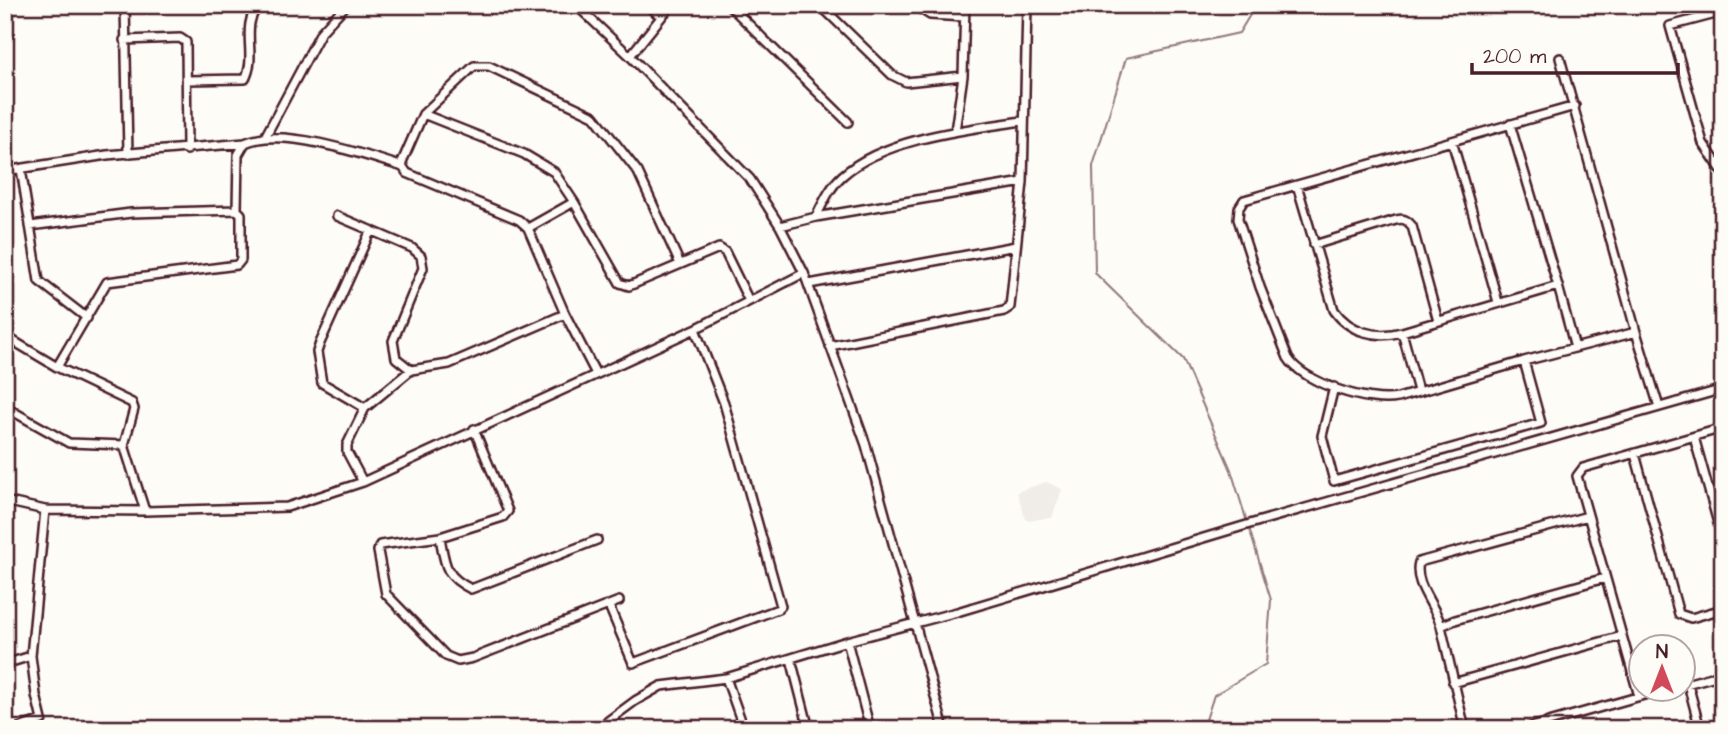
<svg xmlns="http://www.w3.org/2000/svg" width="1728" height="734" font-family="'Architects Daughter',sans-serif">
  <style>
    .built { fill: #f0ece8 }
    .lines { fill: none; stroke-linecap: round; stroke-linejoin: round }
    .stream { stroke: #91777b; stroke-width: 2 }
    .street-casing { stroke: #4a1f2b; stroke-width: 12 }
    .street { stroke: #fdfcf7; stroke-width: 7 }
  </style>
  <rect width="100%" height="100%" fill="#fdfcf7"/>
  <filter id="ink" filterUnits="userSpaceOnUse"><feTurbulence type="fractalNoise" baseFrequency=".0143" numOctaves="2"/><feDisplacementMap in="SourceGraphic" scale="14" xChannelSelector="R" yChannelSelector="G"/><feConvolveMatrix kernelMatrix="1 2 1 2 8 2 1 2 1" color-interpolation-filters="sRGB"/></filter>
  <g filter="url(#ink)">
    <path class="built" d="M 1046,482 L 1062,489 L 1052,518 L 1026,520 L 1017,492 Z"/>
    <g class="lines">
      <path class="stream" d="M 1247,522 L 1231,470 L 1183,359 L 1095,273 L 1093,166 L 1126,58 L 1239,33 L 1256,5
        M 1203,729 L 1214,695 L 1266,664 L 1271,600 L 1249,528"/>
      <g class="street-casing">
        <path id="street" d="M 125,5 L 128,154
          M 576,5 L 630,56 L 750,179 L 780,226 L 804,273 L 866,445 L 944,729
          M 648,5 L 661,17
          M 729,5 L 848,122
          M 820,5 L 892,75 L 906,82 L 963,76 L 965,5
          M 914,5 L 930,15 L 964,17
          M 1723,12 L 1670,26 L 1703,143 L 1723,172
          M 124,40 L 180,38 L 186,42 L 187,150
          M 630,56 L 671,5
          M 1560,58 L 1636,332 L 1659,407
          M 187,80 L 245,79 C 258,56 239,26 259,5
          M 1575,106 L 1244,200 L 1239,208 L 1238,219 L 1260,287 L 1288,358 C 1303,383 1370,404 1398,398 L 1524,361 L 1636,332
          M 423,114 L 524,154 L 554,172 L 574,202
          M 955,131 L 963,76
          M 265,137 L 321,32 L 346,5
          M 1452,141 L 1498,302
          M 21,169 L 39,281 L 87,318
          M 5,171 L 107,155 L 245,143 C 281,126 366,155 403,167
          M 1297,185 L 1334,310 C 1349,332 1376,339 1402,332 L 1558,286 L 1510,124
          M 237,210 L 238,155 L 245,143
          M 337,216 L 412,248 L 421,256 L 423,268 L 393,341 L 396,358 L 411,370
          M 816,217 C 823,203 830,187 842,176 C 884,138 968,129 1023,121
          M 30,226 L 131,213 L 237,210 L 241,214 L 241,260 L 237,265 L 107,282 L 57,367
          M 780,226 L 816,217 L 1023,182
          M 528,228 L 574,202 L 620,283 L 629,286 L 719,248 L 725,252 L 749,301
          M 1314,245 L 1396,220 C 1404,218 1407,220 1412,226 L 1438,321
          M 809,284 L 1016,246
          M 1558,286 L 1575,348
          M 1402,332 L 1418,391
          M 5,336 L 57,367 L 132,403 L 134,409 L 124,445 L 145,511
          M 830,346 L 1004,311 L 1010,307 L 1023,182 L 1027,5
          M 596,374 L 565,314 L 528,228 L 519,220 L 407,173 L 403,167 L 402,162 L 423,114 L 474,66 L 489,66 L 594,116 L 638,172 L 680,264
          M 1334,387 L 1322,436 L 1334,481 L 1541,423 L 1524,361
          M 5,407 L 69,443 L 124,445
          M 365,408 L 411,370 L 449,364 L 565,314
          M 474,429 L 508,511 L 503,517 L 440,537 L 380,545 L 378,551 L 386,594 L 446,656 L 458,661 L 473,658 L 619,601
          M 1694,437 L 1723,541
          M 1635,454 L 1679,614 L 1691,618 L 1723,609
          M 363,482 L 347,452 L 347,445 L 365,408 L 322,383 L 317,352 L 320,343 L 371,230
          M 5,501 L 45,510 L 145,511 L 287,507 L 363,482 L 695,329 L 804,273
          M 440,537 C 445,564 444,576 471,589 L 597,540
          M 609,606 L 633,663 L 778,609 L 781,606 L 724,403 L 695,329
          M 1441,626 C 1436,606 1413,584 1419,562 L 1588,516
          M 847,641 L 870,729
          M 791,659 L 809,729
          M 5,664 L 31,656 L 45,510
          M 726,678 L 744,729
          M 1453,683 L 1622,636
          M 1688,684 L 1700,729
          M 1682,685 L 1723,674
          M 1639,696 L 1577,476 L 1583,468 L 1723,428
          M 16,729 L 42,720 L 36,695 L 31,656
          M 597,729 L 635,701 L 661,686 L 726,678 L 847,641 L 957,612 L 1260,521 L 1723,389
          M 1465,729 L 1441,626 L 1455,620 L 1605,578
          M 1524,729 L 1669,688"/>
      </g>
      <use href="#street" class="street"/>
    </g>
  </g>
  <rect width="1728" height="734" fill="none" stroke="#fdfcf7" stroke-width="28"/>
  <rect x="14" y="14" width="1700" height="706" fill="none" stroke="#4a1f2b" stroke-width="2.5" filter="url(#ink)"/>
  <g transform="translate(1662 668)"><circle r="33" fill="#fdfcf7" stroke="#b5a4a5" stroke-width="2"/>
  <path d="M0-5L12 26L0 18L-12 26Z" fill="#d1495b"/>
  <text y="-10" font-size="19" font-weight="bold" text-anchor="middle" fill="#4a1f2b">N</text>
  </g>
  <path d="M1472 63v10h206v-10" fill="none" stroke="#4a1f2b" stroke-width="3.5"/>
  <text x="1483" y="63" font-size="21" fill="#4a1f2b" stroke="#fdfcf7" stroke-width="5" paint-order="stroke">200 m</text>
</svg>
